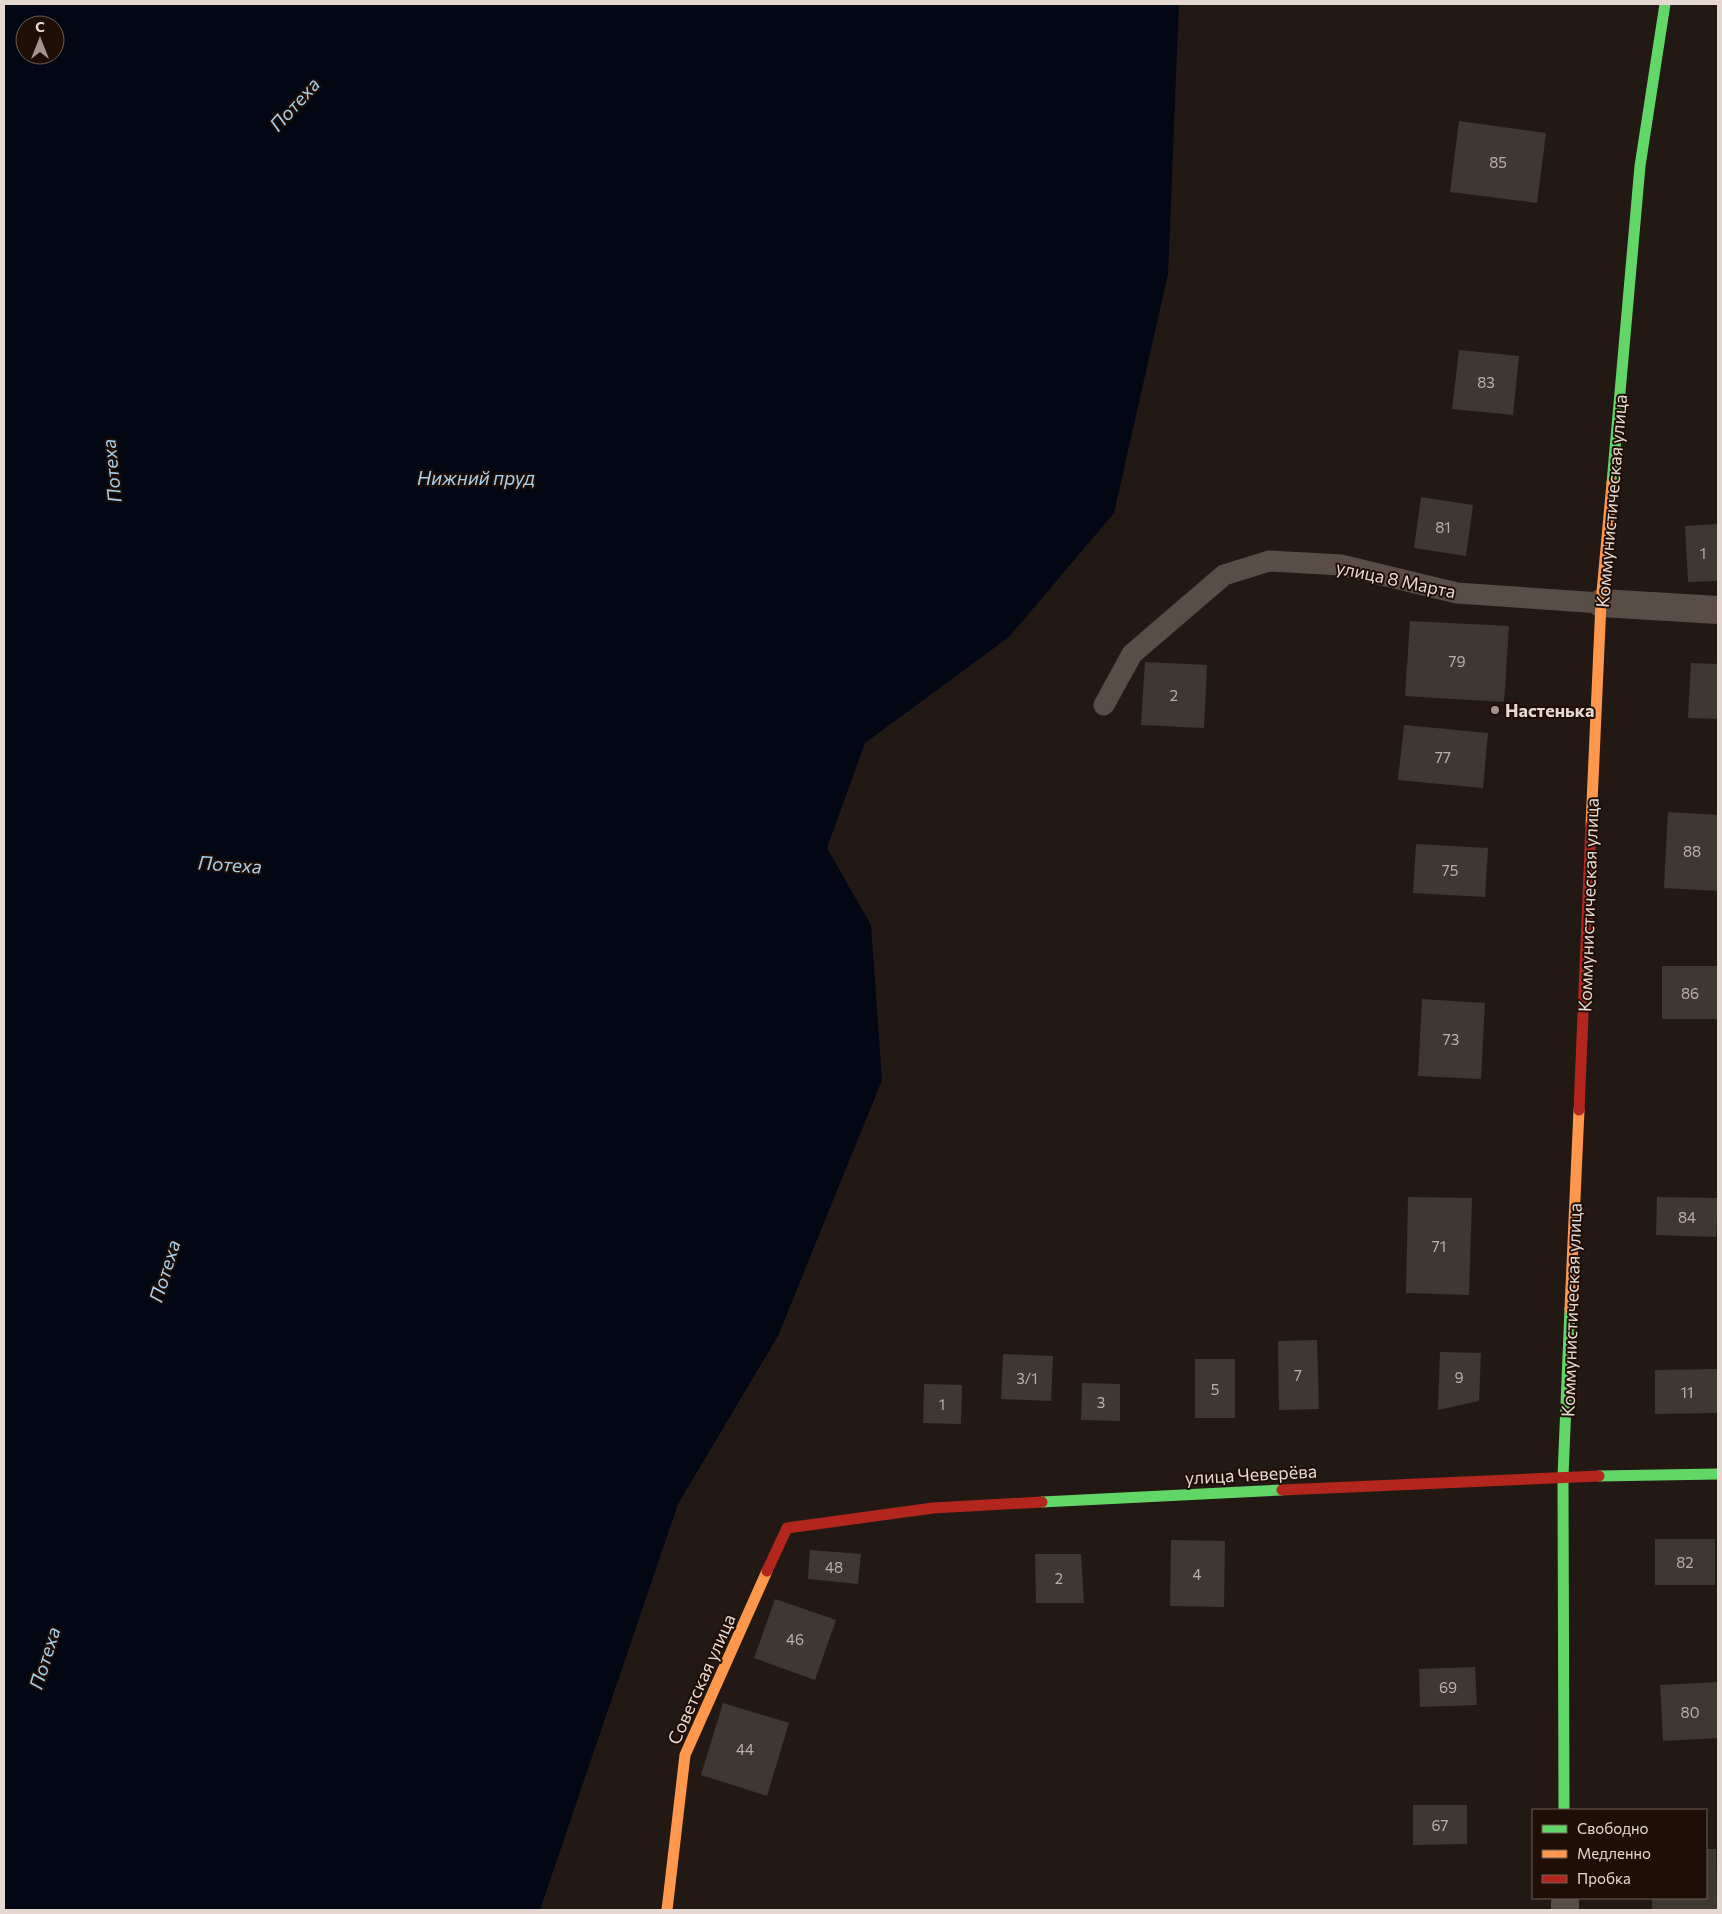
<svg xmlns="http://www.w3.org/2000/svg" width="1722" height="1914" font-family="Commissioner,sans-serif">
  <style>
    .water { fill: #030714; fill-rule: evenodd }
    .building { fill: #3f3732 }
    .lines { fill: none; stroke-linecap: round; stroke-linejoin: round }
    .lane { stroke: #594d47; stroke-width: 21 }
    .street { stroke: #594d47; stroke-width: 28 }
    .fast { stroke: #63d668; stroke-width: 11 }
    .slow { stroke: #ff974d; stroke-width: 11 }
    .jam { stroke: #b3261e; stroke-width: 11 }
    .poi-dot { fill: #a1958f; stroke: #1f0e06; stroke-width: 2 }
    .labels { text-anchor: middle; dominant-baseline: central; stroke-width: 4; stroke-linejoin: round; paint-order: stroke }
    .number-label { font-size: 15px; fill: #bcb0a9 }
    .street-label { font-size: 18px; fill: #e5d8d1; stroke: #1f0e06 }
    .poi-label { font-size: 18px; font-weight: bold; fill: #e5d8d1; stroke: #1f0e06; text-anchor: start }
    .water-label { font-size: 19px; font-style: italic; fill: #a6cfee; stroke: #1f0e06 }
  </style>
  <rect width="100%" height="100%" fill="#231914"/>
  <path class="water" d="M 4,4 L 1179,4 L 1168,274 L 1114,513 L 1009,637 L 865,743 L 827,848 L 871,925 L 882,1080 L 778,1336 L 678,1504 L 540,1910 L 4,1910 ZM 25,25 L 55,25 L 55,55 L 25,55 Z"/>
  <path class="building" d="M 1459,121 L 1546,133 L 1537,203 L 1450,192 Z
    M 1459,350 L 1519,356 L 1513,415 L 1452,409 Z
    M 1421,497 L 1473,505 L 1466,556 L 1414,548 Z
    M 1718,524 L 1718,581 L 1688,582 L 1685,526 Z
    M 1410,621 L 1509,626 L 1504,702 L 1405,696 Z
    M 1145,662 L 1207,665 L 1204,728 L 1141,725 Z
    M 1691,663 L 1718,664 L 1718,719 L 1688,718 Z
    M 1404,725 L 1488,733 L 1483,788 L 1398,780 Z
    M 1668,812 L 1718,815 L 1718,891 L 1664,888 Z
    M 1416,844 L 1488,848 L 1485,897 L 1413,893 Z
    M 1662,966 L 1718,966 L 1718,1019 L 1662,1019 Z
    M 1422,999 L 1485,1003 L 1481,1079 L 1418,1076 Z
    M 1408,1197 L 1472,1198 L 1469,1295 L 1406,1293 Z
    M 1657,1197 L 1718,1198 L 1716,1237 L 1656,1235 Z
    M 1317,1340 L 1319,1409 L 1279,1410 L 1278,1341 Z
    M 1440,1352 L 1481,1353 L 1479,1401 L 1438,1410 Z
    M 1003,1354 L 1053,1356 L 1051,1401 L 1001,1399 Z
    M 1195,1359 L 1235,1359 L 1235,1418 L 1195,1418 Z
    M 1718,1369 L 1718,1413 L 1655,1414 L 1655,1370 Z
    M 1082,1383 L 1120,1384 L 1120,1421 L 1081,1420 Z
    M 924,1384 L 962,1385 L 961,1424 L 923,1423 Z
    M 1655,1539 L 1715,1539 L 1715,1585 L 1655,1585 Z
    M 1171,1540 L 1225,1541 L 1224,1607 L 1170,1606 Z
    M 810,1550 L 861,1554 L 858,1584 L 808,1579 Z
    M 1035,1554 L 1081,1554 L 1084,1603 L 1036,1603 Z
    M 775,1599 L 836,1620 L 815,1680 L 754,1658 Z
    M 1475,1667 L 1477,1705 L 1420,1707 L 1419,1669 Z
    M 1718,1682 L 1718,1738 L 1663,1741 L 1660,1685 Z
    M 723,1703 L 789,1723 L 767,1796 L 701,1775 Z
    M 1413,1805 L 1467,1805 L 1467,1844 L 1413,1845 Z
    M 1706,1849 L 1716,1849 L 1717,1910 L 1652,1910 L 1652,1898 L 1706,1898 Z"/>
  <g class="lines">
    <path class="lane" d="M 1104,705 L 1132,654 L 1224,575 L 1269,561 L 1341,565 L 1457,593 L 1601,603"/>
    <path class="street" d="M 1601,603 L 1718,610
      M 1565,1898 L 1565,1910"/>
    <path class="fast" d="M 1612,483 L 1640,166 L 1665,4
      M 1599,1476 L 1718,1474
      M 1042,1502 L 1282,1490
      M 1564,1810 L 1563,1476 L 1570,1309"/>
    <path class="slow" d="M 1591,825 L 1601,603 L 1612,483
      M 1570,1309 L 1579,1110
      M 667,1910 L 685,1755 L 767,1571"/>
    <path class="jam" d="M 1579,1110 L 1591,825
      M 1282,1490 L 1599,1476
      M 767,1571 L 787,1528 L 933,1508 L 1042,1502"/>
  </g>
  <circle class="poi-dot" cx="1495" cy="710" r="5"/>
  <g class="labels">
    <g class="number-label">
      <text x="1498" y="162">85</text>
      <text x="1486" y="382">83</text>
      <text x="1443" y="527">81</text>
      <text x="1703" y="553">1</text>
      <text x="1457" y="661">79</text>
      <text x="1174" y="695">2</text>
      <text x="1443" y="757">77</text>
      <text x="1692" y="851">88</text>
      <text x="1450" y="870">75</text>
      <text x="1690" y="993">86</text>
      <text x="1451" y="1039">73</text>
      <text x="1687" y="1217">84</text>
      <text x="1439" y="1246">71</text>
      <text x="1298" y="1375">7</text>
      <text x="1459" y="1377">9</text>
      <text x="1027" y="1378">3/1</text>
      <text x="1215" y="1389">5</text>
      <text x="1687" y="1392">11</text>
      <text x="1101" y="1402">3</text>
      <text x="942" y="1404">1</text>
      <text x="1685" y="1562">82</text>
      <text x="834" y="1567">48</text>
      <text x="1197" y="1574">4</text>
      <text x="1059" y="1578">2</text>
      <text x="795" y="1639">46</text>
      <text x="1448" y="1687">69</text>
      <text x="1690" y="1712">80</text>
      <text x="745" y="1749">44</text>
      <text x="1440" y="1825">67</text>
    </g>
    <g class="street-label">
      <text transform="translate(1611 501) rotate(-85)">Коммунистическая улица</text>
      <text transform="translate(1396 579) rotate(12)">улица 8 Марта</text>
      <text transform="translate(1588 905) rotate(-88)">Коммунистическая улица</text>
      <text transform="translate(1571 1310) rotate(-88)">Коммунистическая улица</text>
      <text transform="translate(1251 1474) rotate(-3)">улица Чеверёва</text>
      <text transform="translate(701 1679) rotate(-66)">Советская улица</text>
    </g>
    <g class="poi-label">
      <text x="1505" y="710">Настенька</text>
    </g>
    <g class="water-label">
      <text transform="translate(294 104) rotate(-48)">Потеха</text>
      <text transform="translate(111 471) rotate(-96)">Потеха</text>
      <text x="476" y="477">Нижний пруд</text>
      <text transform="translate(230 864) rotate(4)">Потеха</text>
      <text transform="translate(164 1271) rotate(-73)">Потеха</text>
      <text transform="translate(44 1658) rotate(-73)">Потеха</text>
    </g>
  </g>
  <rect width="1722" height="1914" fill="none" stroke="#e5d8d1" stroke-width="10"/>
  <rect x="1532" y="1809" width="175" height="90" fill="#1f0e06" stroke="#6e5f57"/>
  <rect x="1542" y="1825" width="25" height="8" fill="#63d668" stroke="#6e5f57"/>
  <text x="1577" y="1834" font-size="15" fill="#e5d8d1">Свободно</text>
  <rect x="1542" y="1850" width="25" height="8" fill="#ff974d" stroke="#6e5f57"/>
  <text x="1577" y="1859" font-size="15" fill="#e5d8d1">Медленно</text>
  <rect x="1542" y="1875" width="25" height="8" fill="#b3261e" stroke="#6e5f57"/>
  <text x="1577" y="1884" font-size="15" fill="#e5d8d1">Пробка</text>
  <g transform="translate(40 40)"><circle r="24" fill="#1f0e06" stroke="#6e5f57"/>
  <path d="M0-4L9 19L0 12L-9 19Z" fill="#a1958f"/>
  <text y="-8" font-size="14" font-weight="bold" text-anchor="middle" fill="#e5d8d1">С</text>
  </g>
</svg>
